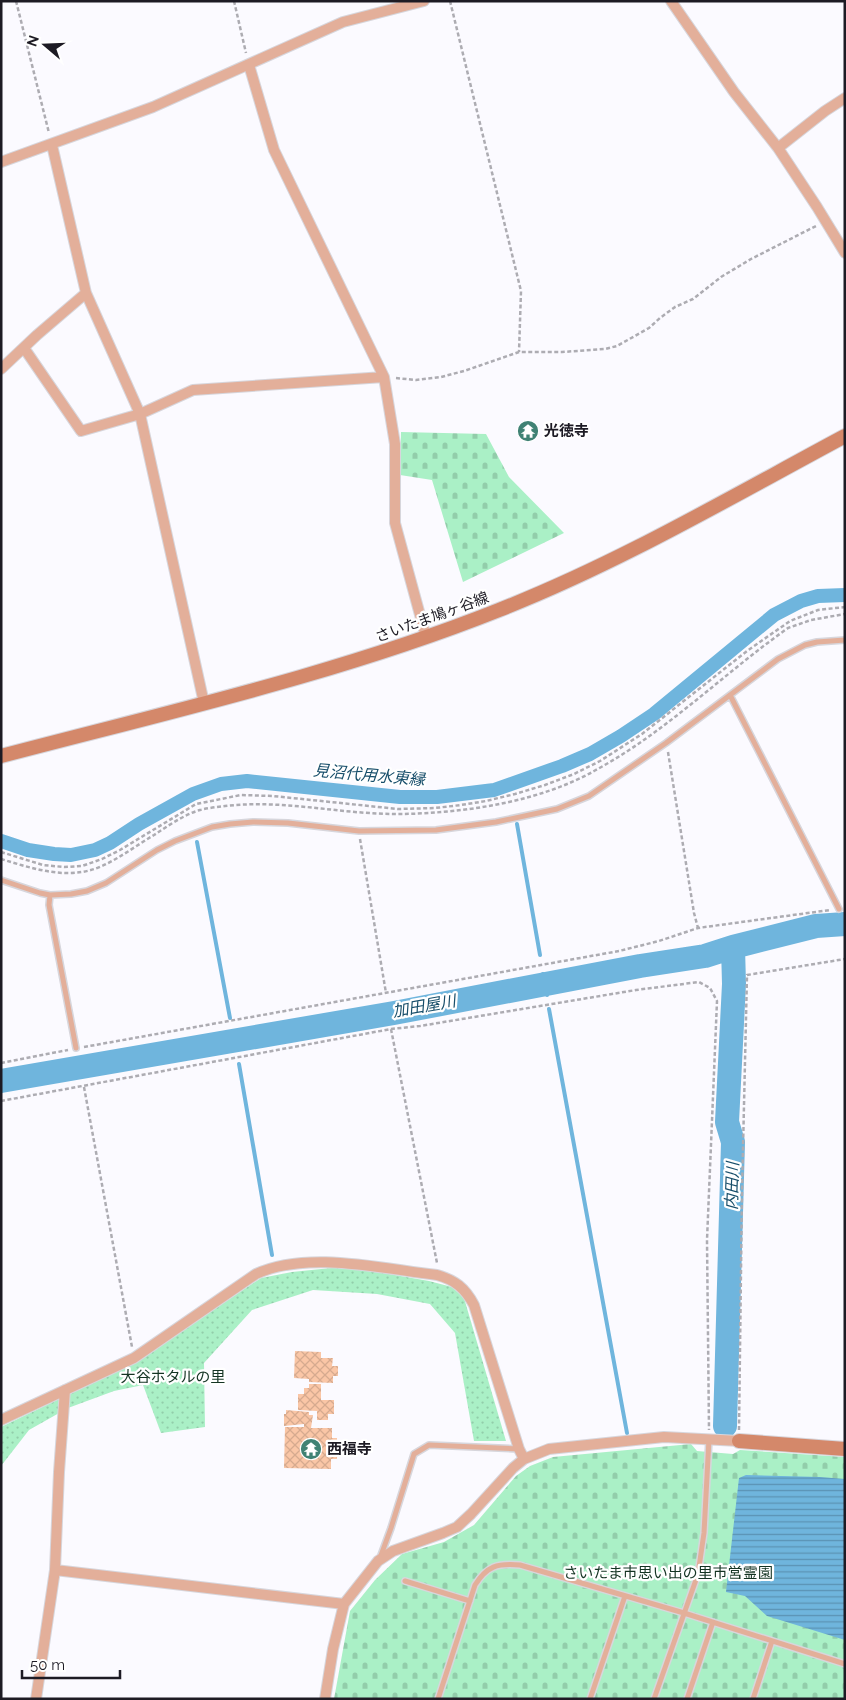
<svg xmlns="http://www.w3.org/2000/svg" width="846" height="1700" font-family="Raleway,'Noto Sans JP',sans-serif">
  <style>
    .cemetery { fill: url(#cemetery-stones) }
    .park { fill: url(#park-dots) }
    .water { fill: url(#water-rules) }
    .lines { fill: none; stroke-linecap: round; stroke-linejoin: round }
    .stream { stroke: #6fb5dd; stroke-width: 4 }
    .canal { stroke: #6fb5dd; stroke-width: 14 }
    .river { stroke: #6fb5dd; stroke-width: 24 }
    .building { fill: url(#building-cross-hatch) }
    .lane-casing { stroke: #d7d6dc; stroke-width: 8 }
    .street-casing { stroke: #d7d6dc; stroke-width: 12 }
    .secondary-casing { stroke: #d7d6dc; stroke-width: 16 }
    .path { stroke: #adacb2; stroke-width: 2.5; stroke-dasharray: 4 2.5; stroke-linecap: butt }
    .lane { stroke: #e3af9a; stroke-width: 5 }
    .street { stroke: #e3af9a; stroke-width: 10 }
    .secondary { stroke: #d4886a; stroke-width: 14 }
    .labels { text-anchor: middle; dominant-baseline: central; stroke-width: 4.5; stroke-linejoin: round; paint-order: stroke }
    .poi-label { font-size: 15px; font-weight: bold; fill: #1d1b24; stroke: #fff; text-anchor: start }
    .street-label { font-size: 15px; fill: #1d1b24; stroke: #fff }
    .park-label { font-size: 15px; fill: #143423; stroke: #fff }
    .water-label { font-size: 16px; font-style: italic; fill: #174e6a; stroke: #fff }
  </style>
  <defs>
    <pattern id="cemetery-stones" width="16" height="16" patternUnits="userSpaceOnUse" patternTransform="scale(1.25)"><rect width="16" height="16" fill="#aaf0c6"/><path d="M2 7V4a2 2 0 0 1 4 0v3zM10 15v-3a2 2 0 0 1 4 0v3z" fill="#92cdaa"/></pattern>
    <pattern id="park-dots" width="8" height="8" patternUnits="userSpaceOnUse" patternTransform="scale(1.25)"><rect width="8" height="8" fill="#aaf0c6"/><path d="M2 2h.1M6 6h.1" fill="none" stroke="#92cdaa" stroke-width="1.8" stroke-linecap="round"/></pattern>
    <pattern id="water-rules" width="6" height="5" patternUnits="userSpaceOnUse" patternTransform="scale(1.25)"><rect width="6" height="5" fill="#6fb5dd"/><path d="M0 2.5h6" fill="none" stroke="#5b92b3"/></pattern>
    <pattern id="building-cross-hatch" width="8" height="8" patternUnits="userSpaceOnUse" patternTransform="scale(1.25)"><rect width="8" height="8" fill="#fac6a6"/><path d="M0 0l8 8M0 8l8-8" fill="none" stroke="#d6aa8f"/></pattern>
  </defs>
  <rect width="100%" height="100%" fill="#fbfaff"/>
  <path class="cemetery" d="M 401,432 L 486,434 L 509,477 L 564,533 L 463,582 L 432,480 L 400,475 Z
    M 691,1444 L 697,1451 L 733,1454 L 740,1450 L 845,1457 L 845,1699 L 334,1699 L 350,1611 L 375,1580 L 402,1554 L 444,1542 L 474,1525 L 516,1476 L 530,1466 L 553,1457 Z"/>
  <path class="park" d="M 331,1268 L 355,1268 L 429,1281 L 452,1287 L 464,1298 L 506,1441 L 474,1441 L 455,1333 L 430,1304 L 377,1294 L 313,1290 L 252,1310 L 204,1363 L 205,1427 L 161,1433 L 143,1385 L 114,1391 L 68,1408 L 29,1430 L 1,1466 L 1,1427 L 134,1363 L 261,1278 L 292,1272 Z"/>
  <path class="water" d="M 746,1475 L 820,1477 L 845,1479 L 845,1640 L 767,1616 L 745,1596 L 726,1592 L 739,1478 Z"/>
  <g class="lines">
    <path class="stream" d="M 517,824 L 540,955
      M 197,842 L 230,1018
      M 543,974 L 547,995
      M 549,1009 L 627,1433
      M 233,1031 L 236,1050
      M 239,1064 L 272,1255"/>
    <path class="canal" d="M 1,841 L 28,850 L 54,854 L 71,855 L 95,850 L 110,843 L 139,824 L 193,794 L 221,784 L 247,781 L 400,797 L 437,797 L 494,790 L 562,766 L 590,754 L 621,736 L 654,714 L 774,615 L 801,601 L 818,596 L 845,595"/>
    <path class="river" d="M 1,1081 L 394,1013 L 640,966 L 705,956 L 733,947 L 816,926 L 845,924
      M 725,1426 L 733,1142 L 727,1122 L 734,984 L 733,947"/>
  </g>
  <path class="building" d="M 295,1351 L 321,1352 L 321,1358 L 333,1358 L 332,1366 L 338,1366 L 338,1376 L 333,1376 L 333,1383 L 309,1382 L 309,1379 L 294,1378 Z
    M 309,1384 L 321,1384 L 321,1400 L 334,1400 L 334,1414 L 328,1414 L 328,1420 L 317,1420 L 317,1411 L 298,1410 L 298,1394 L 304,1394 L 304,1388 L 309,1388 Z
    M 286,1410 L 309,1412 L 309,1415 L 313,1415 L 311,1428 L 332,1428 L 332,1438 L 337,1438 L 337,1459 L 331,1459 L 331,1469 L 284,1468 L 285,1427 L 304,1427 L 304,1424 L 284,1426 L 284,1414 L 286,1414 Z"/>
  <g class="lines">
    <g class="lane-casing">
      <path id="lane" d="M 730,695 L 839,909
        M 1,880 L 40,893 L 50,895 L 71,894 L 87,891 L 106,883 L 157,850 L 175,841 L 212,827 L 230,824 L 253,822 L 288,823 L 359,831 L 436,830 L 496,822 L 557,809 L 589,796 L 666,743 L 778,659 L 805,645 L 817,642 L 845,640
        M 50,895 L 49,905 L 76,1048
        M 380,1558 L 391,1528 L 414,1454 L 429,1445 L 519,1449
        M 405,1581 L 470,1601
        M 438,1699 L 475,1585 C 487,1566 497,1563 520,1565 L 684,1613 L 845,1664
        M 590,1699 L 625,1596
        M 654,1699 L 698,1574 L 704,1533 L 709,1439
        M 687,1699 L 713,1622
        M 753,1699 L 772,1641"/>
    </g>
    <g class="street-casing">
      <path id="street" d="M 671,1 L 734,92 L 778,148 L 817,207 L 845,253
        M 249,65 L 274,150 L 384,377 L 395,444 L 395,523 L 426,637
        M 52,145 L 86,293 L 140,414 L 204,703
        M 778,148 L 825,111 L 845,98
        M 1,162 L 153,107 L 343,22 L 424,1
        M 24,348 L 81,431 L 140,414 L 193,390 L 384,377
        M 1,369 L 37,335 L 86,293
        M 1,1420 L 134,1358 L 256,1274 C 308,1250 382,1269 437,1275 C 455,1280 465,1288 474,1305 L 519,1449 L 524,1459
        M 55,1570 L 344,1604
        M 36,1699 L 55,1570 L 59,1472 L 65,1390
        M 325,1699 L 333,1649 L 344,1604 L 378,1561 L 393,1551 L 443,1533 L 457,1527 L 471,1514 L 513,1468 L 524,1459 L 549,1449 L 664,1437 L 739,1441"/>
    </g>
    <g class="secondary-casing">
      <path id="secondary" d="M 1,756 C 168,712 338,674 499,610 C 619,563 731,497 845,436
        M 739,1441 L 845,1449"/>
    </g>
    <path class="path" d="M 16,1 L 49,133
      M 234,1 L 246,53
      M 450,1 L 521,291 L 519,352
      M 396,378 L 416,380 L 441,377 L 464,371 L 519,352 L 562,352 L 605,349 L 617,346 L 649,328 L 660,318 L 675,307 L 693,299 L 721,277 L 751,259 L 816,226
      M 668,752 L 694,913 L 698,928
      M 360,839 L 386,993
      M 1,852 L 43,865 L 64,867 L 82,866 L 102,859 L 120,850 L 196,804 L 241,795 L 273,796 L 398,809 L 435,808 L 461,805 L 486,801 L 515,794 L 545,785 L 574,774 L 600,761 L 642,734 L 747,651 L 790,621 L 818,610 L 845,607
      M 1,859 C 34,869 69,881 102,866 C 120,858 137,845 154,835 C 168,826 183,815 200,810 C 208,808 217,807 225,806 C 286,799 342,815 402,814 C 464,813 539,802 594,771 C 665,733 723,674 788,628 L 811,620 L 845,614
      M 391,1029 L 437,1263
      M 84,1047 L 619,951 L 659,941 L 698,928 L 830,910
      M 1,1063 L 68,1050
      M 84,1087 L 132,1347
      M 1,1101 L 391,1029 L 420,1026 L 636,990 L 699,982 L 710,988 L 717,1001 L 707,1240 L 709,1430
      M 739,1430 L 742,1192 L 747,975 L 845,959"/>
    <use href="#lane" class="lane"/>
    <use href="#street" class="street"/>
    <use href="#secondary" class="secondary"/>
  </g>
  <defs>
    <g id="temple-disc" transform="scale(1.125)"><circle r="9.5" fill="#408274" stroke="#fff"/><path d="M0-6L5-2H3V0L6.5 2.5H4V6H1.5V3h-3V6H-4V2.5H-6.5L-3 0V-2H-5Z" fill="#fff"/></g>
  </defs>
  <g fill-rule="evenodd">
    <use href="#temple-disc" x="528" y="431"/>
    <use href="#temple-disc" x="311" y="1449"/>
  </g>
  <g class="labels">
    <g class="poi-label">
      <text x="544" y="431">光徳寺</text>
      <text x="327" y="1449">西福寺</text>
    </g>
    <g class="street-label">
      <text transform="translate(432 617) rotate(-20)">さいたま鳩ヶ谷線</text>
    </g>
    <g class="park-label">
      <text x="173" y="1377">大谷ホタルの里</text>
      <text x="668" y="1573">さいたま市思い出の里市営霊園</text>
    </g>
    <g class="water-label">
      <text transform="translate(369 775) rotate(5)">見沼代用水東縁</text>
      <text transform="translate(424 1006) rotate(-10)">加田屋川</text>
      <text transform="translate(732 1186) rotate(-88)">内田川</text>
    </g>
  </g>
  <rect width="846" height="1700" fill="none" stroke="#1d1b24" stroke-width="5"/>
  <g transform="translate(45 45) rotate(289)" stroke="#ffffff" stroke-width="4" paint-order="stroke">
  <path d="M0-4L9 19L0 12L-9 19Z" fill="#1d1b24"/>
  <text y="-8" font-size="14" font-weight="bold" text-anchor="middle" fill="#1d1b24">N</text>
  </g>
  <path d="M22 1670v8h98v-8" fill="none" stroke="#1d1b24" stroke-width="2.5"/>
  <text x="30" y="1670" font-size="15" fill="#1d1b24" stroke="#ffffff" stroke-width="4" paint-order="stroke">50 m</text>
</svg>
